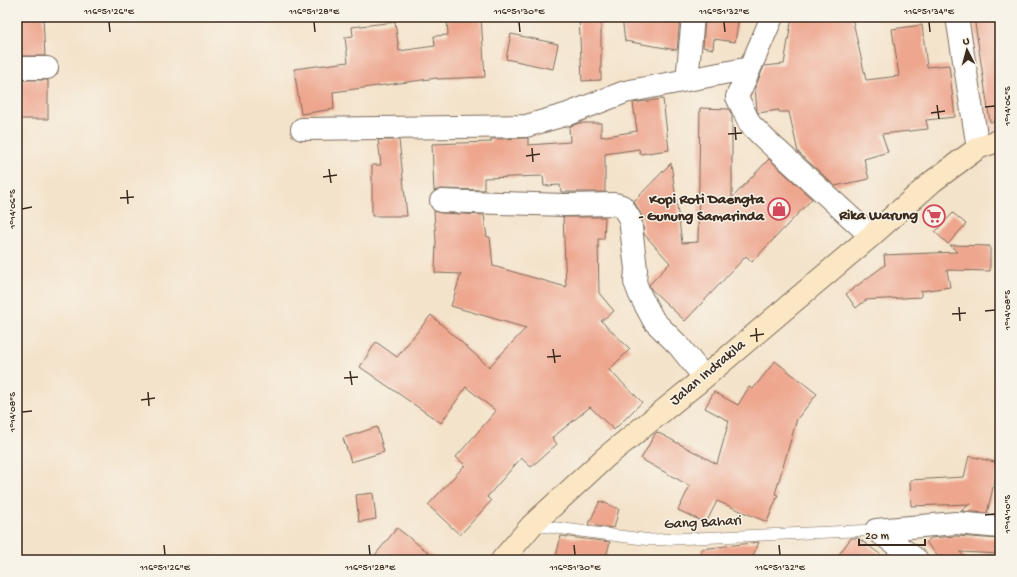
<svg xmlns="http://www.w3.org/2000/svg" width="1017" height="577" font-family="'Gochi Hand',sans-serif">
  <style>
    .built { fill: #f5d3c1 }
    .building { fill: #eea68e }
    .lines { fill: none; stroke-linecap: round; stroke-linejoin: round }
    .lane-casing { stroke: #7c6b5b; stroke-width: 12 }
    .street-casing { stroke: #7c6b5b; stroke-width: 24 }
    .secondary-casing { stroke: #7c6b5b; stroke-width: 24 }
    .lane { stroke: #fff; stroke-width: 11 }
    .street { stroke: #fff; stroke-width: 22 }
    .secondary { stroke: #fbe7c3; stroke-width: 22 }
    .ticks { fill: none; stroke: #3b2a1e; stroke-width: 1.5 }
    .labels { text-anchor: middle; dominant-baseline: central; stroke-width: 3; stroke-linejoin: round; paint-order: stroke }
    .poi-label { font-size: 15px; font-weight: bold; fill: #3b2a1e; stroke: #f7f3e8; text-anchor: end }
    .street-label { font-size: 15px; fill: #3b2a1e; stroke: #f7f3e8 }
    .neatline { fill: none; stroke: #3b2a1e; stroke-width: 1.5 }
    .ticks-label { font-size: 10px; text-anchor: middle; fill: #3b2a1e }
  </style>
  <rect width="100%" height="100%" fill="#f7f3e8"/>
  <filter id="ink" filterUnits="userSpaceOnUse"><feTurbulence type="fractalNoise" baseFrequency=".025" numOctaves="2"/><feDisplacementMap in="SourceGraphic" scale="8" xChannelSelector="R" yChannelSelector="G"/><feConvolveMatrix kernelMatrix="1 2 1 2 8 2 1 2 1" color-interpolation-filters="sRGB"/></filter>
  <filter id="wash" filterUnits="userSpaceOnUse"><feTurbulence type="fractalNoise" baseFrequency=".012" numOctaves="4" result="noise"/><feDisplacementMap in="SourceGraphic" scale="16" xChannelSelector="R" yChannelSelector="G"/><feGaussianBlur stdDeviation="0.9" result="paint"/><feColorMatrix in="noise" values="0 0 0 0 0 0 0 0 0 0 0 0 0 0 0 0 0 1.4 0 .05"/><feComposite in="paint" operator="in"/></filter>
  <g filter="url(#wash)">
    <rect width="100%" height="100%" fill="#f4e3cb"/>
    <path class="built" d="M 968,17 L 1000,17 L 1000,130 L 988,132 Z"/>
    <g id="blocks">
      <path class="building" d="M 18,17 L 43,17 L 45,56 L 19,56 Z
        M 481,17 L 485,77 L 437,79 L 437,78 L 333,92 L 334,109 L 301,114 L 294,69 L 348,62 L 345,37 L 353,36 L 352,27 L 395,22 L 399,51 L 435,46 L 434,36 L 448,35 L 447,19 Z
        M 579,17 L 601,17 L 601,80 L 582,81 Z
        M 622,17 L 680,17 L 677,50 L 625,41 Z
        M 705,17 L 739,17 L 735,42 L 714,39 L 713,49 L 703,47 Z
        M 792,17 L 852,17 L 866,80 L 899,76 L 892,29 L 922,25 L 927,67 L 949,65 L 955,117 L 926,120 L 928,129 L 882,134 L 888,152 L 864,159 L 869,179 L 835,186 L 798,152 L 789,112 L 779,112 L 779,110 L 758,113 L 757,111 L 755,88 L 764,66 L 784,64 Z
        M 974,17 L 1000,17 L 1000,121 L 990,122 Z
        M 511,34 L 558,44 L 553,69 L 506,59 Z
        M 17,80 L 48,80 L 48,119 L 17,119 Z
        M 663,99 L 669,150 L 640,154 L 639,149 L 605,154 L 605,192 L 561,192 L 560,185 L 544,186 L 543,176 L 484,178 L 484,190 L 441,189 L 434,191 L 432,144 L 491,142 L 491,139 L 528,138 L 528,145 L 570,142 L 569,127 L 579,123 L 601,123 L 601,137 L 637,131 L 633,103 Z
        M 700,108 L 729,109 L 732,116 L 732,198 L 769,159 L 812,199 L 752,262 L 746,256 L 685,321 L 651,289 L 649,285 L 670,263 L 644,234 L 642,217 L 634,201 L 671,163 L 682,243 L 698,242 Z
        M 378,140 L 399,140 L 407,216 L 372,216 L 372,165 L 381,165 Z
        M 434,211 L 441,213 L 484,215 L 487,237 L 490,237 L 493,266 L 566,287 L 563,217 L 605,217 L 604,239 L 598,239 L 599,293 L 614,311 L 601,321 L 630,349 L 609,370 L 642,402 L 614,430 L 590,407 L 552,438 L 557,444 L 531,467 L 521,458 L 487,497 L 491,501 L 460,535 L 428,505 L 465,465 L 456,457 L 496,411 L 466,387 L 441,423 L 360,367 L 376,342 L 397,357 L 431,315 L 489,367 L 526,328 L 451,306 L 461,274 L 435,273 L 436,241 Z
        M 953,213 L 966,224 L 948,244 L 935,232 Z
        M 950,245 L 990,246 L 990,271 L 947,270 L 950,287 L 921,291 L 921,297 L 866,300 L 856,308 L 846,294 L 885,265 L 884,255 L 957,252 Z
        M 775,361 L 817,394 L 797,419 L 775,494 L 778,495 L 767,522 L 717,501 L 706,523 L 678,510 L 690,486 L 641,459 L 655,434 L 657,432 L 717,464 L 729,421 L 705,408 L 714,392 L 738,405 L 749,387 L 753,389 Z
        M 377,427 L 384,452 L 351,462 L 343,438 Z
        M 969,456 L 999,463 L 987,513 L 961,511 L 970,504 L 911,506 L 910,480 L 964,477 Z
        M 373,493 L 376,519 L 359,522 L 356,495 Z
        M 600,501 L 619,509 L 614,528 L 588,525 Z
        M 397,528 L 438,560 L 371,560 Z
        M 561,536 L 610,542 L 605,560 L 555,560 Z
        M 956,536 L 1000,539 L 1000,554 L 960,552 L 967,560 L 941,560 L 926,542 L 931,538 Z
        M 851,538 L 858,538 L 888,560 L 835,560 Z
        M 759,542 L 751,560 L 701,560 L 701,549 Z"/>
    </g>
  </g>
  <g filter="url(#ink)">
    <use href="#blocks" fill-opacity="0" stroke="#7c6b5b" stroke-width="1"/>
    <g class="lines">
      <g class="lane-casing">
        <path id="lane" d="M 533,525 L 651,540 L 876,530"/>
      </g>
      <g class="street-casing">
        <path id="street" d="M 957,17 L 978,148
          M 17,68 L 47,68
          M 750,68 L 737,97 L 750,124 L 764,138 L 871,236
          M 687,80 L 693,17
          M 302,129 L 526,126 L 568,114 L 625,92 L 750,68 L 772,17
          M 441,201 L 565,205 L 615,204 L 622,206 L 630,219 L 636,269 L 635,282 L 640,295 L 654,321 L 679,346 L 704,377
          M 876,530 L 956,523 L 1000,527
          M 876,530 L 917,560"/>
      </g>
      <g class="secondary-casing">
        <path id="secondary" d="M 502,560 L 532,525 L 607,456 L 695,385 L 871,236 L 933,181 L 978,148 L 1000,140"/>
      </g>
      <use href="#lane" class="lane"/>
      <use href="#street" class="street"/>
      <use href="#secondary" class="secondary"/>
    </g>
  </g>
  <path class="ticks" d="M 109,22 L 110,32M 314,22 L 315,32M 519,22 L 520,32M 724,22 L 725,32M 929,22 L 930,32M 937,105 L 939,119M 985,107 L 995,106M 931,113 L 945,111M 735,127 L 736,140M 728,134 L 742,133M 532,148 L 533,162M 526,156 L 540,154M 329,169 L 331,183M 323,177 L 337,175M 127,190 L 128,204M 120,198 L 134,197M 22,209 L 32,207M 959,307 L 960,321M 985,311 L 995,310M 952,314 L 966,313M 756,328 L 757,342M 750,336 L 764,334M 553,349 L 555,363M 547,357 L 561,356M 350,371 L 352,385M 344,378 L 358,377M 148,392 L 149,406M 141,400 L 155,398M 22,412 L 32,411M 985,515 L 995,514M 164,545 L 165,555M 369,545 L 370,555M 574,545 L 575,555M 779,545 L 780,555"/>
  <defs>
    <g id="shop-ring" transform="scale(1.15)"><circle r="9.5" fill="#f7f3e8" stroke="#d1495b" stroke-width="1.5"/><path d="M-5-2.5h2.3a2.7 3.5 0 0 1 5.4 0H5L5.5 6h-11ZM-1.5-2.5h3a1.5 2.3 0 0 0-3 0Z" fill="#d1495b"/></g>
    <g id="supermarket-ring" transform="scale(1.15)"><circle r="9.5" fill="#f7f3e8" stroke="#d1495b" stroke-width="1.5"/><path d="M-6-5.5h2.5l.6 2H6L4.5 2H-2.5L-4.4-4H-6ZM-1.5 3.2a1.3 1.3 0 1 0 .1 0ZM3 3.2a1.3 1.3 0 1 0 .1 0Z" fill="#d1495b"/></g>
  </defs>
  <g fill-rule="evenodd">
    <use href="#shop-ring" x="779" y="209"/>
    <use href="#supermarket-ring" x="934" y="216"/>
  </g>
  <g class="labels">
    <g class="poi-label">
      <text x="764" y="200">Kopi Roti Daengta<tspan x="764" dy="17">- Gunung Samarinda</tspan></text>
      <text x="918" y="216">Rika Warung</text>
    </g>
    <g class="street-label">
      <text transform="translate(708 373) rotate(-40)">Jalan Indrakila</text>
      <text transform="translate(703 523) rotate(-3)">Gang Bahari</text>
    </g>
  </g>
  <rect width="1017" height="577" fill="none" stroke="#f7f3e8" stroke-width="44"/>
  <g transform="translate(967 50) rotate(354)" stroke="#f7f3e8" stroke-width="3" paint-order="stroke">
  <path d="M0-3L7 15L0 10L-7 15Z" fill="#3b2a1e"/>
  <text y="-6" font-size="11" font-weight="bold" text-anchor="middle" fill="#3b2a1e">U</text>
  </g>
  <path d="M859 539v6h66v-6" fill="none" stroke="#3b2a1e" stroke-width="2"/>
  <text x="865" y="539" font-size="12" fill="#3b2a1e" stroke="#f7f3e8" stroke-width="3" paint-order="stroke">20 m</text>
  <rect x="22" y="22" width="973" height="533" class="neatline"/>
  <g class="ticks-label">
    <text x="109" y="14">116°51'26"E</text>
    <text x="314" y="14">116°51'28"E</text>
    <text x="519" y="14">116°51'30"E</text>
    <text x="724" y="14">116°51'32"E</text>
    <text x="929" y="14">116°51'34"E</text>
    <text transform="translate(1006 106) rotate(-90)" y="4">1°14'06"S</text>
    <text transform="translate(11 209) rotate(-90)" y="4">1°14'06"S</text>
    <text transform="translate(1006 310) rotate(-90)" y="4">1°14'08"S</text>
    <text transform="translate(11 412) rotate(-90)" y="4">1°14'08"S</text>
    <text transform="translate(1006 514) rotate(-90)" y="4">1°14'10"S</text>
    <text x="165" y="570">116°51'26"E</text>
    <text x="370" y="570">116°51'28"E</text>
    <text x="575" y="570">116°51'30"E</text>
    <text x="780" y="570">116°51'32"E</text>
  </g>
</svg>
